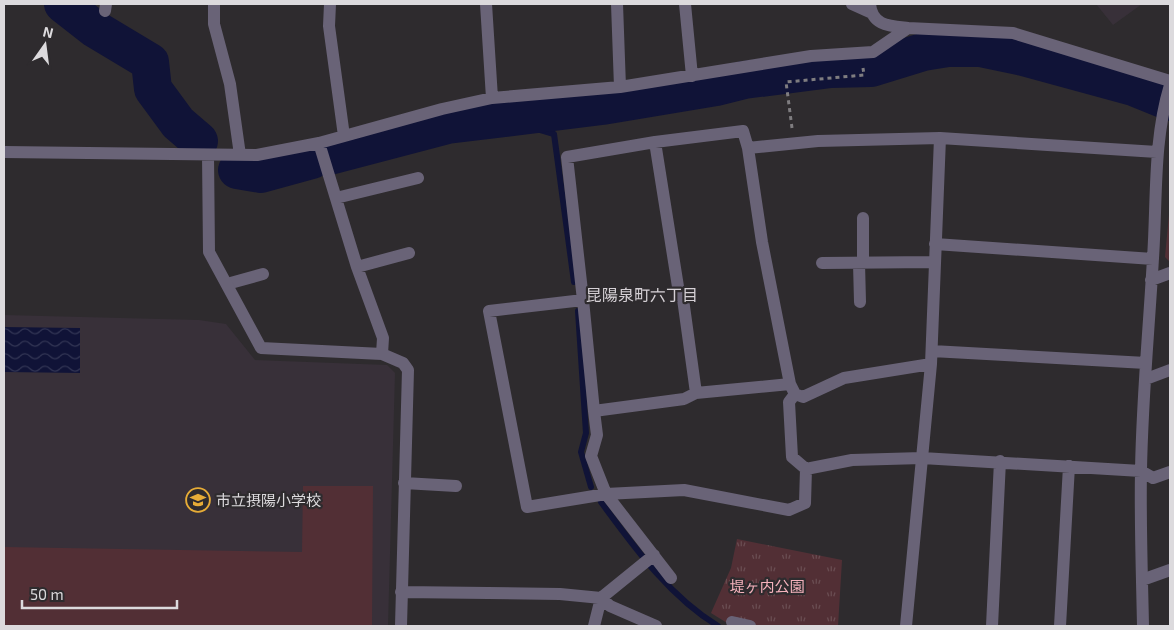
<svg xmlns="http://www.w3.org/2000/svg" width="1174" height="630" font-family="'Exo 2','Noto Sans JP',sans-serif">
  <style>
    .built { fill: #383039 }
    .grass { fill: url(#grass-tufts) }
    .pitch { fill: #522f35 }
    .water { fill: url(#water-waves) }
    .lines { fill: none; stroke-linecap: round; stroke-linejoin: round }
    .stream { stroke: #101337; stroke-width: 6 }
    .river { stroke: #101337; stroke-width: 38 }
    .path { stroke: #7f7d80; stroke-width: 3; stroke-dasharray: 4 4; stroke-linecap: butt }
    .service { stroke: #696377; stroke-width: 12 }
    .minor { stroke: #696377; stroke-width: 12 }
    .labels { text-anchor: middle; dominant-baseline: central; stroke-width: 4.5; stroke-linejoin: round; paint-order: stroke }
    .poi-label { font-size: 15px; fill: #dcdadd; stroke: #2e2b2e; text-anchor: start }
    .park-label { font-size: 15px; fill: #f5b2bc; stroke: #2e2b2e }
    .neighbourhood-label { font-size: 16px; fill: #d5d0d5; stroke: #2e2b2e }
  </style>
  <defs>
    <pattern id="grass-tufts" width="24" height="20" patternUnits="userSpaceOnUse" patternTransform="scale(1.25)"><rect width="24" height="20" fill="#522f35"/><path d="M3 7l-1-3M5 7V3M7 7l1-3M15 17l-1-3M17 17v-4M19 17l1-3" fill="none" stroke="#6a4d52"/></pattern>
    <pattern id="water-waves" width="16" height="10" patternUnits="userSpaceOnUse" patternTransform="scale(1.25)"><rect width="16" height="10" fill="#101337"/><path d="M0 5q4-4 8 0t8 0" fill="none" stroke="#323554"/></pattern>
  </defs>
  <rect width="100%" height="100%" fill="#2e2b2e"/>
  <path class="built" d="M 1096,4 L 1142,4 L 1113,25 Z
    M 4,315 L 199,320 L 226,324 L 255,360 L 387,365 L 395,373 L 388,626 L 4,626 Z"/>
  <path class="grass" d="M 1170,204 L 1170,262 L 1165,257 Z
    M 737,539 L 842,560 L 838,626 L 732,626 L 711,613 L 731,568 Z"/>
  <path class="pitch" d="M 303,486 L 373,486 L 372,626 L 4,626 L 4,547 L 302,552 Z"/>
  <path class="water" d="M 4,327 L 80,328 L 80,373 L 4,372 Z"/>
  <g class="lines">
    <path class="stream" d="M 507,117 L 517,123 L 554,134 L 574,282
      M 578,311 L 586,433 L 581,452 L 591,487
      M 601,502 C 635,548 669,596 718,626"/>
    <path class="river" d="M 63,4 L 95,29 L 150,62 L 153,89 L 178,123 L 199,141
      M 329,156 L 447,125 L 602,106 L 716,87 L 744,80 L 831,69 L 871,68 L 923,52 L 948,48 L 980,48 L 1023,57 L 1133,87 L 1170,102
      M 237,170 L 261,174 L 312,160"/>
    <path class="path" d="M 792,128 L 786,82 L 864,75 L 863,68"/>
    <path class="service" d="M 227,284 L 263,274"/>
    <path class="minor" d="M 214,4 L 214,24 L 230,84 L 240,155
      M 330,4 L 329,26 L 344,136
      M 486,4 L 492,98
      M 617,4 L 620,87
      M 685,4 L 692,76
      M 852,4 L 872,13
      M 870,4 C 872,26 890,26 908,28
      M 105,11 L 106,4
      M 655,142 L 679,293 L 683,299 L 696,393 L 684,399 L 594,411 L 583,300 L 489,311 L 527,507 L 606,494 L 684,490 L 789,510 L 805,503 L 806,469 L 852,460 L 922,458 L 1141,471 L 1153,478 L 1170,472
      M 319,143 L 357,267 L 383,338 L 382,354
      M 748,148 L 818,141 L 940,138 L 1157,152
      M 4,152 L 257,155 L 319,143 L 442,109 L 492,98 L 620,87 L 811,56 L 873,52 L 908,28 L 1013,33 L 1170,81
      M 208,155 L 209,252 L 261,348 L 382,354 L 403,363 L 408,370 L 401,626
      M 336,198 L 418,178
      M 863,218 L 863,263
      M 935,244 L 1153,259
      M 822,263 L 934,262
      M 859,263 L 860,302
      M 357,267 L 409,253
      M 1151,280 L 1170,273
      M 583,300 L 567,157 L 655,142 L 743,131 L 748,148 L 762,242 L 790,384
      M 932,351 L 1146,363
      M 1146,379 L 1170,370
      M 696,393 L 790,384 L 795,394 L 803,397 L 844,378 L 931,364 L 940,138
      M 795,394 L 789,402 L 792,457 L 806,469
      M 594,411 L 597,435 L 591,456 L 606,494 L 671,578
      M 404,483 L 456,486
      M 1142,580 L 1170,570
      M 401,592 L 560,594 L 601,598 L 654,555
      M 732,622 L 750,626
      M 594,626 L 601,598 L 610,606 L 656,626
      M 906,626 L 931,364
      M 992,626 L 1000,461
      M 1060,626 L 1069,466
      M 1143,626 C 1142,574 1140,522 1141,471 C 1142,400 1149,329 1153,258 C 1157,200 1153,141 1170,85"/>
  </g>
  <defs>
    <g id="school-ring" transform="scale(1.25)"><circle r="9.5" fill="#2e2b2e" stroke="#e7ac37" stroke-width="1.5"/><path d="M0-5L7-2L0 1L-7-2ZM-4 1L0 2.5L4 1V4Q0 6-4 4Z" fill="#e7ac37"/></g>
  </defs>
  <g fill-rule="evenodd">
    <use href="#school-ring" x="198" y="500"/>
  </g>
  <g class="labels">
    <g class="poi-label">
      <text x="216" y="500">市立摂陽小学校</text>
    </g>
    <g class="park-label">
      <text x="767" y="586">堤ヶ内公園</text>
    </g>
    <g class="neighbourhood-label">
      <text x="642" y="294">昆陽泉町六丁目</text>
    </g>
  </g>
  <rect width="1174" height="630" fill="none" stroke="#dcdadd" stroke-width="10"/>
  <g transform="translate(45 45) rotate(14)" stroke="#2e2b2e" stroke-width="4" paint-order="stroke">
  <path d="M0-4L9 19L0 12L-9 19Z" fill="#dcdadd"/>
  <text y="-8" font-size="14" font-weight="bold" text-anchor="middle" fill="#dcdadd">N</text>
  </g>
  <path d="M22 600v8h155v-8" fill="none" stroke="#dcdadd" stroke-width="2.5"/>
  <text x="30" y="600" font-size="15" fill="#dcdadd" stroke="#2e2b2e" stroke-width="4" paint-order="stroke">50 m</text>
</svg>
